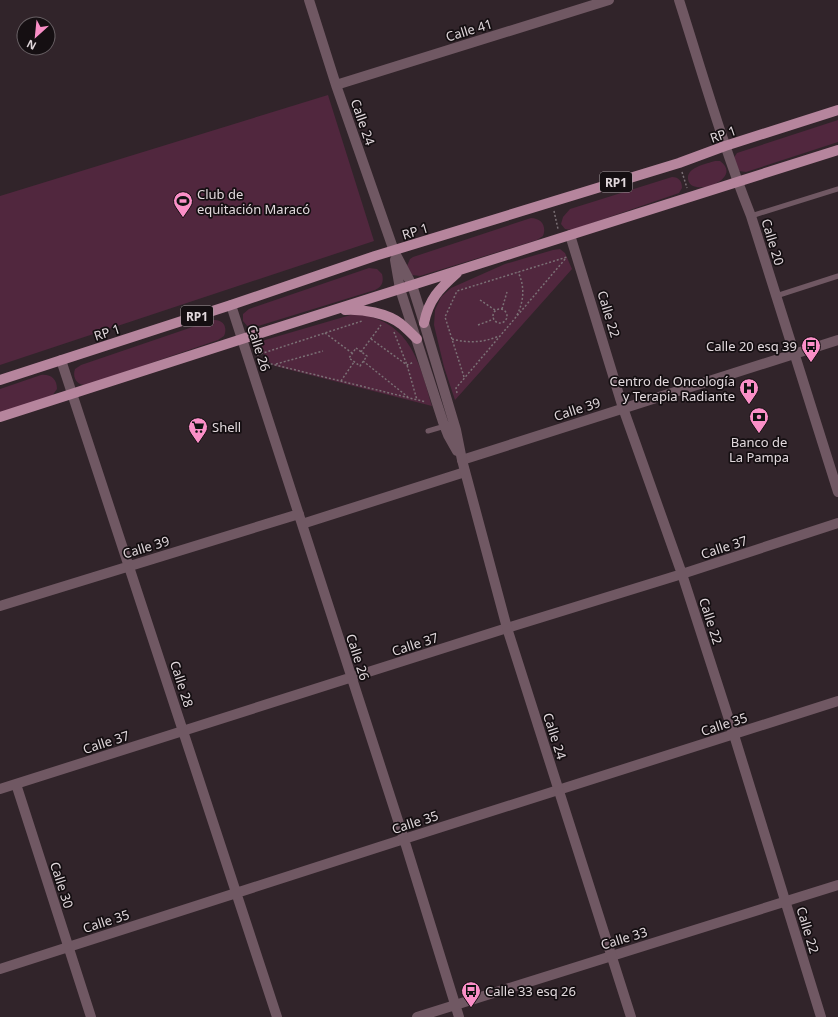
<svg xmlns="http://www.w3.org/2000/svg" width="838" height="1017" font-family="'Noto Sans',sans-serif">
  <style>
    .green { fill: #51273e }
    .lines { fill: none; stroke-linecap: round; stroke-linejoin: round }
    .path { stroke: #7b7075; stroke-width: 1.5; stroke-dasharray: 2 2; stroke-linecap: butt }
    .service { stroke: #705863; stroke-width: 5 }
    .minor { stroke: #705863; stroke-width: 10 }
    .tertiary { stroke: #705863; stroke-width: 10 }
    .primary { stroke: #b6859d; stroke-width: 10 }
    .labels { text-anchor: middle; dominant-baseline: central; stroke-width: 3.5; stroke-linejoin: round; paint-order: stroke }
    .shield { fill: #150f12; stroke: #a49c9f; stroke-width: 1 }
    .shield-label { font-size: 12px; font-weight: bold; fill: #e1d8dc }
    .street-label { font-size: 13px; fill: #e1d8dc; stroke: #150f12 }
    .poi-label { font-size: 13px; fill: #e1d8dc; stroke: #150f12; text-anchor: start }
  </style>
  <rect width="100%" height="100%" fill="#31242a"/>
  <path class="green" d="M 328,95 L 374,241 L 0,365 L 0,196 Z
    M 838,120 L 838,142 L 746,172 L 739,171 L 733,159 L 737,153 L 740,152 Z
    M 715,161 L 720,161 C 745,179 690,199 688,179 C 687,167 706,164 715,161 Z
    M 672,177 C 679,177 682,181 682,188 L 679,193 L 572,230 L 565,229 L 561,224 L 563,217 L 570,209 Z
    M 531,218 C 541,218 547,226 543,236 L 537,240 L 420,276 L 412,275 L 407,266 L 410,259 L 413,257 Z
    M 560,249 L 565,253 L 572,269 L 455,400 L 444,367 L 434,325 L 435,310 L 441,297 L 451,288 L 505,264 L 553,250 Z
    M 369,268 L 377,269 L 382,274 C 384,282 382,287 375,290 L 255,327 L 248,327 L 243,321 L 243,314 L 249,309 Z
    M 354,314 C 409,319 419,360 432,406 L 275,366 C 265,360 263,354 261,343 L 265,340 Z
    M 213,320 C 223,319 228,327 224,336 L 218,340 L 87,385 C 77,386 72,378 75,369 L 81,365 Z
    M 41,375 C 51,374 57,379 57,389 L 52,396 L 0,413 L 0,389 Z"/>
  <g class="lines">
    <path class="path" d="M 682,172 L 687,188
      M 554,211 L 558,229
      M 480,300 L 495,310
      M493 316a7 7 0 1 1 14 0a7 7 0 1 1-14 0Z
      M 502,309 L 507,292
      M 517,315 C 524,301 525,286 518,272
      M 478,325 L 494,319
      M 394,332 L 407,365 L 417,400
      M 325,333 L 352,353
      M 371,339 L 407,365 L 414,362
      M 452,339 C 468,343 483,343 499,336
      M 356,348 L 367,356 L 360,366 L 349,358 Z
      M 361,352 L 381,325
      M 257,355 L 362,321
      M 259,361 L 426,402
      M 363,361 L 408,397
      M 276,364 L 323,351
      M 464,377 L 445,317 L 457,291 L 567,257
      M 341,381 L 354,362
      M 457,393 L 456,388 L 566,258"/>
    <path class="service" d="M 751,216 L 838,189
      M 776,296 L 838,276
      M 428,431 L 445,426"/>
    <path class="minor" d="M 309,0 L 336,85 L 394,251
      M 679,0 C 702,72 723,146 751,216 L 838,492
      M 336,85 L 609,0
      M 570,235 L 623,408 L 682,574 L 734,735 L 821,1017
      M 231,305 L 404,839 L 459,1017
      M 61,360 L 277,1017
      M 462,460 L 838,340
      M 302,524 L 465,472
      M 0,606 L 299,514
      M 16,784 L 91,1017
      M 0,789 L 507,628 L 682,574 L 838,523
      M 0,969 L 404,839 L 838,701
      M 417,1017 L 838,885"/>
    <path class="tertiary" d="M 394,251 L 412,285 L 424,323 L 456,430 L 462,460 L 507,628 L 631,1017
      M 395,260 L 400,289 L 443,422 L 448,435 L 457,451"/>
    <path class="primary" d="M 345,310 C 363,309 387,313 401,324 C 407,329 412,334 417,339
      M 424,323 C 429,299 439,289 457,273
      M 0,380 L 231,305 L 375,256 L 679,163 L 725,146 L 838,110
      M 0,417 L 242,339 L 838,150"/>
  </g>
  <defs>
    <g id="stadium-pin" transform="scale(1)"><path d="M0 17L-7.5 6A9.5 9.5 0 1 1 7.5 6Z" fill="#fa8fc7" stroke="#150f12"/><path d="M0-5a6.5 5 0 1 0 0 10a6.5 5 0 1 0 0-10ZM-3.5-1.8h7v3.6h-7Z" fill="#111"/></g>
    <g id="bus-pin" transform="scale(1)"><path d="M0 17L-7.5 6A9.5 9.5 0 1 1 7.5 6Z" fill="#fa8fc7" stroke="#150f12"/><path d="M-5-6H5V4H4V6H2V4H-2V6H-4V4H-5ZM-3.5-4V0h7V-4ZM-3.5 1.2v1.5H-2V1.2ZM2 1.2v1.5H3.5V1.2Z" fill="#111"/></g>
    <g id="hospital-pin" transform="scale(1)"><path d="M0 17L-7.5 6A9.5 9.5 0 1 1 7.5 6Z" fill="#fa8fc7" stroke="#150f12"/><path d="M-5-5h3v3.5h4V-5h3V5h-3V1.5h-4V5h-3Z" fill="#111"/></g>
    <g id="bank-pin" transform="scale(1)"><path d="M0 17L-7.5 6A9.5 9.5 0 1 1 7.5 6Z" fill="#fa8fc7" stroke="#150f12"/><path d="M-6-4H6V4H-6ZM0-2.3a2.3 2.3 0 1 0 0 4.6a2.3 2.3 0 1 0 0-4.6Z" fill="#111"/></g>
    <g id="supermarket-pin" transform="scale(1)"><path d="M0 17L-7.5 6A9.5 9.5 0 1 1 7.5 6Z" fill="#fa8fc7" stroke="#150f12"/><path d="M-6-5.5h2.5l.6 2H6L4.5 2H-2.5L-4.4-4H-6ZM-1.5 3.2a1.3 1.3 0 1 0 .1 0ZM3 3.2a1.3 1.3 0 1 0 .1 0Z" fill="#111"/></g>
  </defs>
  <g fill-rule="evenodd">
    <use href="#stadium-pin" x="183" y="201"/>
    <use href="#bus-pin" x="811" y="346"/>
    <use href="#hospital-pin" x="749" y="388"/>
    <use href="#bank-pin" x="759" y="417"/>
    <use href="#supermarket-pin" x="198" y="427"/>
    <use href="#bus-pin" x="471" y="991"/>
  </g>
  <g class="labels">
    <g class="shield">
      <rect x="600" y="172" width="32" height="20" rx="3"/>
      <rect x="181" y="306" width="32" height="20" rx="3"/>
    </g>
    <g class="shield-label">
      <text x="616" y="182">RP1</text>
      <text x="197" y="316">RP1</text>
    </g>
    <g class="street-label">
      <text transform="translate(469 30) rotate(-17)">Calle 41</text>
      <text transform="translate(363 122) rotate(71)">Calle 24</text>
      <text transform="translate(723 134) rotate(-19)">RP 1</text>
      <text transform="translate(415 231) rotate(-17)">RP 1</text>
      <text transform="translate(773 242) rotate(73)">Calle 20</text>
      <text transform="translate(609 314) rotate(73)">Calle 22</text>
      <text transform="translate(107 332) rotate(-18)">RP 1</text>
      <text transform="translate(259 348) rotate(72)">Calle 26</text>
      <text transform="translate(577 409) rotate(-18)">Calle 39</text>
      <text transform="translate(146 547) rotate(-17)">Calle 39</text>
      <text transform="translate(724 547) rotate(-18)">Calle 37</text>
      <text transform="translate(711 621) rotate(72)">Calle 22</text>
      <text transform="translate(415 644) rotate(-18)">Calle 37</text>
      <text transform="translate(358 657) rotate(72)">Calle 26</text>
      <text transform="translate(182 684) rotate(72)">Calle 28</text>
      <text transform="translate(724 724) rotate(-18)">Calle 35</text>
      <text transform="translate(555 736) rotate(72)">Calle 24</text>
      <text transform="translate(106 742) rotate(-18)">Calle 37</text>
      <text transform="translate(415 822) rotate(-18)">Calle 35</text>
      <text transform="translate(62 885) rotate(72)">Calle 30</text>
      <text transform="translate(106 921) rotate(-18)">Calle 35</text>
      <text transform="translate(808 930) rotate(73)">Calle 22</text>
      <text transform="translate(624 938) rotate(-17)">Calle 33</text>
    </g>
    <g class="poi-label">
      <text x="197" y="194">Club de<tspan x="197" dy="15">equitación Maracó</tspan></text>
      <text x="797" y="346" text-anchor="end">Calle 20 esq 39</text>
      <text x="735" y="381" text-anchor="end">Centro de Oncología<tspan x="735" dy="15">y Terapia Radiante</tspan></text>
      <text x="212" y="427">Shell</text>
      <text x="759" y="442" text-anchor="middle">Banco de<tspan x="759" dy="15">La Pampa</tspan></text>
      <text x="485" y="991">Calle 33 esq 26</text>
    </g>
  </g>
  <g transform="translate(36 36) rotate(207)"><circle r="19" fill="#150f12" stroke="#675f63"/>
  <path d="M0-3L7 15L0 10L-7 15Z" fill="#fa8fc7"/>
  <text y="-6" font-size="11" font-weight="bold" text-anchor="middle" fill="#e1d8dc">N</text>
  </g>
</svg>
